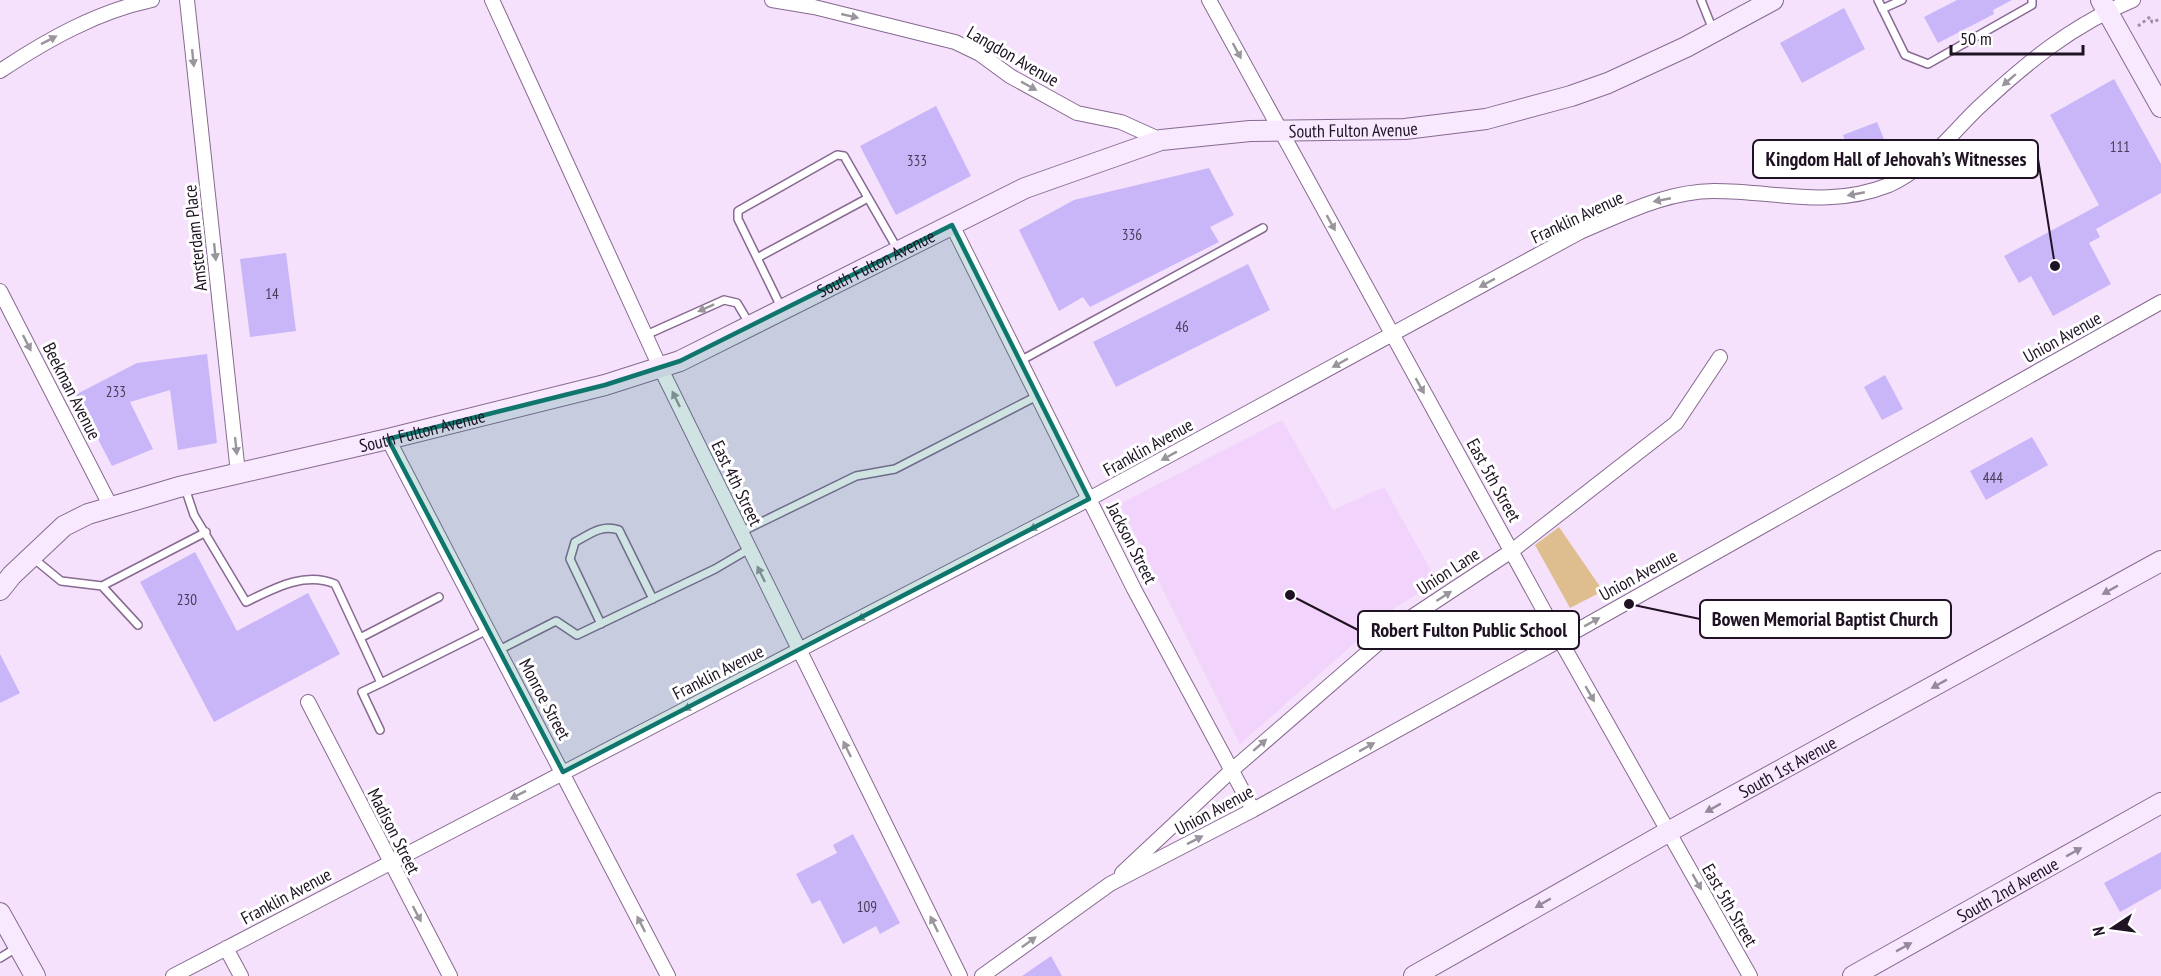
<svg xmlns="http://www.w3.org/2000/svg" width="2161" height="976" font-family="'PT Sans Narrow',sans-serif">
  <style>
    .built { fill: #f1d3fb }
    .green { fill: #debe8e }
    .building { fill: #c9b6f8 }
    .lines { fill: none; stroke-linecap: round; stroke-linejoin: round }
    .lane-casing { stroke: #876991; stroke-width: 10 }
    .street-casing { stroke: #876991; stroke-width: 16 }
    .secondary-casing { stroke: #876991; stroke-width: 22 }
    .path { stroke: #9f8ea5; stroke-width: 3; stroke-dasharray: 3 3; stroke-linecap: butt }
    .lane { stroke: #fff; stroke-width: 7 }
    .street { stroke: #fff; stroke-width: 14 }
    .secondary { stroke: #f8e9fe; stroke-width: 20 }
    .oneway { fill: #9a959c }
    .oneway2 { fill: #96899b }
    .marked { fill: #0f766e; fill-opacity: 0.2; stroke: #0f766e; stroke-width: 4.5; stroke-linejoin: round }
    .labels { text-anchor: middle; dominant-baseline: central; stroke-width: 6; stroke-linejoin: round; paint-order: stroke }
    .number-label { font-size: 15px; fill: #4a3c58 }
    .street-label { font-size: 18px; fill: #1f1323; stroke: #fff }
    .leader { fill: none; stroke: #1f1323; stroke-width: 2 }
    .callout-dot { fill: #1f1323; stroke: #fff; stroke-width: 2 }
    .callout { fill: #fff; stroke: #1f1323; stroke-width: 2 }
    .callout-label { font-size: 20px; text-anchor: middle; font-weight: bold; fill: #1f1323 }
  </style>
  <rect width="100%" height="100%" fill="#f5e1fc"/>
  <path class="built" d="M 1282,420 L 1333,510 L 1384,487 L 1437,581 L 1392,610 L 1240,744 L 1120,504 Z"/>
  <path class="green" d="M 1559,527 L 1603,591 L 1570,608 L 1535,545 Z"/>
  <path class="building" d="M 1957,0 L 2012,0 L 1993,10 L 1994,14 L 1938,43 L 1924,17 Z
    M 1844,8 L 1865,49 L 1802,83 L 1780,43 Z
    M 2114,79 L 2161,164 L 2161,193 L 2096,229 L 2100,237 L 2089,243 L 2111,284 L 2053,316 L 2031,276 L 2019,283 L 2004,256 L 2099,205 L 2050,115 Z
    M 936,106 L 971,176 L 896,215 L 860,146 Z
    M 1877,122 L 1886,144 L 1851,158 L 1843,135 Z
    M 1209,168 L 1234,215 L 1210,227 L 1219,242 L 1090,307 L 1083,297 L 1059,311 L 1019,230 L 1074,200 Z
    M 286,253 L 296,331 L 250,337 L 240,259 Z
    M 1248,264 L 1270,310 L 1116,387 L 1093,342 Z
    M 207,354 L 217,443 L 178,450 L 170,390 L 130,402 L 153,449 L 112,466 L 75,395 L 137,363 Z
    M 1885,375 L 1903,409 L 1882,420 L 1864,387 Z
    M 2032,437 L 2048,465 L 1986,500 L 1970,471 Z
    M 195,552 L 237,631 L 308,593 L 340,654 L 214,722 L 140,582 Z
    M 0,654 L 20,693 L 0,703 Z
    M 853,834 L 900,923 L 880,934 L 876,926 L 843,944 L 820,900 L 812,904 L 796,874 L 837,853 L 833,845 Z
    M 2161,852 L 2161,889 L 2120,912 L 2104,883 Z
    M 1051,956 L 1062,976 L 1022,976 Z"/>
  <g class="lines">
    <g class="lane-casing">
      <path id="lane" d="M 1701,0 L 1713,30
        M 1878,0 L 1905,55 L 1928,64 L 2032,5 L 2032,0
        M 1882,9 L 1902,0
        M 757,258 L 868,198
        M 781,307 L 738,219 L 738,211 L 837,155 L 844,156 L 898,250
        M 646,335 L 724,300 L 737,303 L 749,323
        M 1020,361 L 1263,228
        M 185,488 L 194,515 L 246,602 C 273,589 304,571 335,584 L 381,683 L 489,629
        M 741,532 L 856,476 L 895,469 L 1037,396
        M 33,558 L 61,581 L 102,586 L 206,532
        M 102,586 L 138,625
        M 601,624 L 570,559 L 575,542 C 590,534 602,524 619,530 L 653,599
        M 360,638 L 439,597
        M 499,650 L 556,621 L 577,635 L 715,569 L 749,549
        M 380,730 L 362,692 L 381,683
        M 0,958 L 16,948"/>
    </g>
    <g class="street-casing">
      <path id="street" d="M 187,0 L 238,473
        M 492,0 L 660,367 L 960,976
        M 772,0 L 814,7 L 955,42 L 980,54 L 1010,76 L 1077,113 L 1121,122 L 1161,140
        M 1209,0 L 1560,640 L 1750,976
        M 0,71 C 47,40 96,12 152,0
        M 952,225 L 1134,589 L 1253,810
        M 0,291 L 111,507
        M 388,439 L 668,976
        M 308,702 L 450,976
        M 1122,873 L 1232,770 L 1398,626 L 1513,550 L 1676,423 L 1720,357
        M 226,948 L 241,976
        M 173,976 L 1089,499 L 1580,232 C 1623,214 1667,191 1714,191 C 1777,191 1828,209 1889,185 C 1924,170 1951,134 1978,108 C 2026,63 2072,25 2133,0
        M 982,976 L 1110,884 L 1253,810 L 1560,640 L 2161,302"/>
    </g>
    <g class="secondary-casing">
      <g id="secondary">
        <path d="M 2101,0 L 2161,107"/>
        <path id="s1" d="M 0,590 L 12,575 L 64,526 L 88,514 L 179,487 L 388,439 L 605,385 L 680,361 L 1025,188 L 1161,140 L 1250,131 L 1405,129 L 1486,119 L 1571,96 L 1608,83 L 1686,47 L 1773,0"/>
        <path d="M 0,913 L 35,976"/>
        <path id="s2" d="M 1414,976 L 1668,832 L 2161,561"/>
        <path id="s3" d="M 1853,976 L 2161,803"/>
      </g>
    </g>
    <path class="path" d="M 2138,26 L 2150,17 L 2152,22 L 2161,19"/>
    <use href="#lane" class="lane"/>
    <use href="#street" class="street"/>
    <use href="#secondary" class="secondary"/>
  </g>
  <defs><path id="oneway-solid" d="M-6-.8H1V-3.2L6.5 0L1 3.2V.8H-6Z" transform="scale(1.5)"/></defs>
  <g class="oneway">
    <use href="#oneway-solid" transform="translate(850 16) rotate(13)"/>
    <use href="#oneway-solid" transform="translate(49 40) rotate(-27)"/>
    <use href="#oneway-solid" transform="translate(1237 51) rotate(62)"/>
    <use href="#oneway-solid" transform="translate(193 58) rotate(84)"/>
    <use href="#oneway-solid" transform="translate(2009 80) rotate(139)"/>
    <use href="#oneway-solid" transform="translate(1029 86) rotate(29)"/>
    <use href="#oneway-solid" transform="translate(1856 194) rotate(169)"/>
    <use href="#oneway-solid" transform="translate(1662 200) rotate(169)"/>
    <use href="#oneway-solid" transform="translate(1331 223) rotate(61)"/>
    <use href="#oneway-solid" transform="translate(215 252) rotate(84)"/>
    <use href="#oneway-solid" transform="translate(1487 283) rotate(151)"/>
    <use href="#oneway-solid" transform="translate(706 308) rotate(156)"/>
    <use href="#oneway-solid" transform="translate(27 343) rotate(63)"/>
    <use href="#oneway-solid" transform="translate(1340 363) rotate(151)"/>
    <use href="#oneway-solid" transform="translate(1420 386) rotate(61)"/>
    <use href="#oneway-solid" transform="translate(676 399) rotate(-116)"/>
    <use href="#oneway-solid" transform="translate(236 446) rotate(84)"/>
    <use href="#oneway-solid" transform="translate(1169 456) rotate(151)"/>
    <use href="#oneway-solid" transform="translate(1037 526) rotate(153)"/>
    <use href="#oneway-solid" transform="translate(761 574) rotate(-116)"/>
    <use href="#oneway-solid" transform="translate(1444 596) rotate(-33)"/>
    <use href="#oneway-solid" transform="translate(865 616) rotate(153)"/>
    <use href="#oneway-solid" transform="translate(1592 622) rotate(-29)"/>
    <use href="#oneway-solid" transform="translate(1590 694) rotate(60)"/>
    <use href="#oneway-solid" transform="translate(691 706) rotate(153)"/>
    <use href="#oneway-solid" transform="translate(1260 745) rotate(-41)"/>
    <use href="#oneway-solid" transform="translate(1367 747) rotate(-29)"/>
    <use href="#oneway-solid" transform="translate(847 749) rotate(-116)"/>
    <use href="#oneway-solid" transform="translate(518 795) rotate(153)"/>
    <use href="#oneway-solid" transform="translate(1195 840) rotate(-27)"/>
    <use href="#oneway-solid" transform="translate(1697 882) rotate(60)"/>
    <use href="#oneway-solid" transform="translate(417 914) rotate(62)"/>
    <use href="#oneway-solid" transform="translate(641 924) rotate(-117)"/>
    <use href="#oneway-solid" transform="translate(934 924) rotate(-116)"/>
    <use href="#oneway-solid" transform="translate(1029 942) rotate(-36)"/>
  </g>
  <g class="oneway2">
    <use href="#oneway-solid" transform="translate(2110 590) rotate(151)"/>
    <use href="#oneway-solid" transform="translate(1939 684) rotate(151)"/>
    <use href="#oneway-solid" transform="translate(1713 808) rotate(151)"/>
    <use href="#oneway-solid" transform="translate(2074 852) rotate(-29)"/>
    <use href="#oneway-solid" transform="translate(1543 903) rotate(150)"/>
    <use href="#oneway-solid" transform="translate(1904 947) rotate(-29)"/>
  </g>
  <path class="marked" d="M 952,225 L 1089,499 L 563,772 L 388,439 L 605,385 L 680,361 Z"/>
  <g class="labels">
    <g class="number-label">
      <text x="2120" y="146">111</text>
      <text x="917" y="160">333</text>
      <text x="1132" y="234">336</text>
      <text x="272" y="293">14</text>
      <text x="1182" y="326">46</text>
      <text x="116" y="391">233</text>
      <text x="1993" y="477">444</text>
      <text x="187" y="599">230</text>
      <text x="867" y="906">109</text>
    </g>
    <g class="street-label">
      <text transform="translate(1013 56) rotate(30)">Langdon Avenue</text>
      <text stroke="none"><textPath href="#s1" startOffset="1452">South Fulton Avenue</textPath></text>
      <text transform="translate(1577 217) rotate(-25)">Franklin Avenue</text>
      <text transform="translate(195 238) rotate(-96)">Amsterdam Place</text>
      <text stroke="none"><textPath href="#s1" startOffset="948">South Fulton Avenue</textPath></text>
      <text transform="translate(2062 337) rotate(-29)">Union Avenue</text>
      <text transform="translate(72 391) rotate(63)">Beekman Avenue</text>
      <text stroke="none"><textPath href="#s1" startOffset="462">South Fulton Avenue</textPath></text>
      <text transform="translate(1148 447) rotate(-29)">Franklin Avenue</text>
      <text transform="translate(1494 480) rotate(61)">East 5th Street</text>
      <text transform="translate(737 483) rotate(64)">East 4th Street</text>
      <text transform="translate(1132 543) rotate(63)">Jackson Street</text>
      <text transform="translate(1448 571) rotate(-33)">Union Lane</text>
      <text transform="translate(1638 575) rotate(-29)">Union Avenue</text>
      <text transform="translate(718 672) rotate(-27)">Franklin Avenue</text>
      <text transform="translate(545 699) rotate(62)">Monroe Street</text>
      <text stroke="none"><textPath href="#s2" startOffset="428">South 1st Avenue</textPath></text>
      <text transform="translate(1214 810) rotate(-28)">Union Avenue</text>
      <text transform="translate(394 831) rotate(63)">Madison Street</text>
      <text stroke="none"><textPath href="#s3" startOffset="177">South 2nd Avenue</textPath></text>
      <text transform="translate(286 896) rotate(-28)">Franklin Avenue</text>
      <text transform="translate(1730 905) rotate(60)">East 5th Street</text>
    </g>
  </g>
  <path class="leader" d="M2055 266L2038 159M1629 604L1700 619M1290 595L1358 630"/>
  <g class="callout-dot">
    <circle cx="2055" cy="266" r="6"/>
    <circle cx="1629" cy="604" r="6"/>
    <circle cx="1290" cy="595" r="6"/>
  </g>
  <g class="callout">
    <rect x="1753" y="140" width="285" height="38" rx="6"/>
    <rect x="1700" y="600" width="251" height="38" rx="6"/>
    <rect x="1358" y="611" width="221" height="38" rx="6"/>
  </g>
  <g class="callout-label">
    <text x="1896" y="166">Kingdom Hall of Jehovah’s Witnesses</text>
    <text x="1825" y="626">Bowen Memorial Baptist Church</text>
    <text x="1469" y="637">Robert Fulton Public School</text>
  </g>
  <g transform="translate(2113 928) rotate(257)" stroke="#ffffff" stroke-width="4.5" paint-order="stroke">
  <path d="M0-4.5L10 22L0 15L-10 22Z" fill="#1f1323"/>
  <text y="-9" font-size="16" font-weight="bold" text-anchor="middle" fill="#1f1323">N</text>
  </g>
  <path d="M1951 45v9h132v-9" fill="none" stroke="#1f1323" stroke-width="3"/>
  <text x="1960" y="45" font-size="18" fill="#1f1323" stroke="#ffffff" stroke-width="4.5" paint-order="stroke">50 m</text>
</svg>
